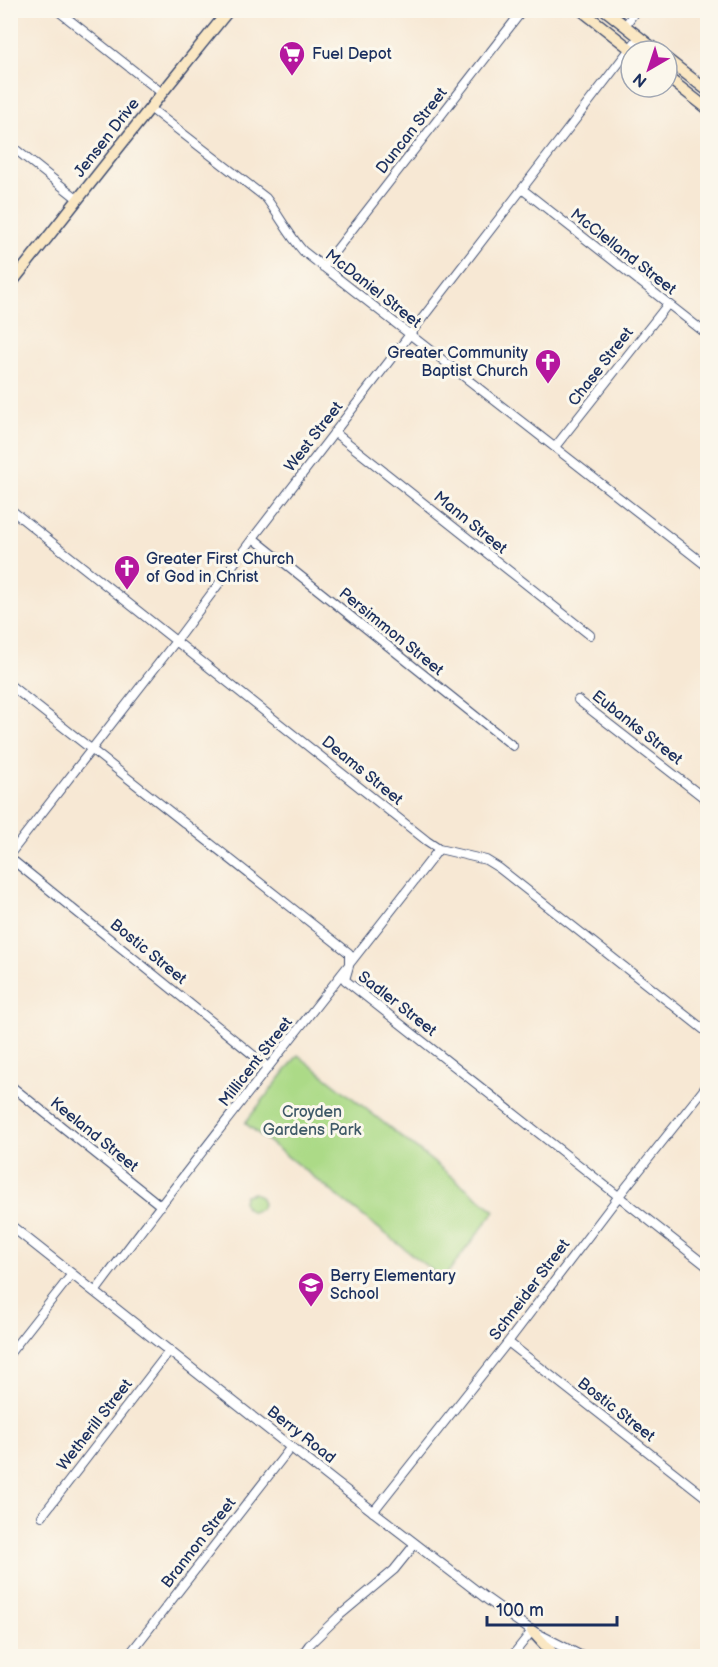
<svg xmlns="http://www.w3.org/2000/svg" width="718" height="1667" font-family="'Balsamiq Sans',sans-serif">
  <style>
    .green { fill: #acda87; stroke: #648472; stroke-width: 1.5 }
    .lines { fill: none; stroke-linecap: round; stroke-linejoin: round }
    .minor-casing { stroke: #3c4b70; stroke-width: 10 }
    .tertiary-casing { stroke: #3c4b70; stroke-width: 11 }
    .secondary-casing { stroke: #3c4b70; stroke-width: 13 }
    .minor { stroke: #fff; stroke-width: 8 }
    .tertiary { stroke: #fff; stroke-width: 9 }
    .secondary { stroke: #fae7c3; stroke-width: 10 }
    .labels { text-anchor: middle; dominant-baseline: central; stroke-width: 6; stroke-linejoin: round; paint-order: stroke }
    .poi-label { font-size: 16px; fill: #1b2f5e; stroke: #fbf7ec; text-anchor: start }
    .street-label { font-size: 16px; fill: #1b2f5e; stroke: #fbf7ec }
    .park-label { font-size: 16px; fill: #3f5a68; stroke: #fbf7ec }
  </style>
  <rect width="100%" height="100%" fill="#fbf7ec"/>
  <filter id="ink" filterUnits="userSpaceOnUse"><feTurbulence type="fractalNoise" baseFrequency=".0167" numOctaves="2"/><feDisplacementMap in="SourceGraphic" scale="12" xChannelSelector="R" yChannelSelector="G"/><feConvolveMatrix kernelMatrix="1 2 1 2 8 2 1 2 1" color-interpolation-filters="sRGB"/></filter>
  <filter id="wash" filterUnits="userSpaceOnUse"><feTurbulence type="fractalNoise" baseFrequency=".008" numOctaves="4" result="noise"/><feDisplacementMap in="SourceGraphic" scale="24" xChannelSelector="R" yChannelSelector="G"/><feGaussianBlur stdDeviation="1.35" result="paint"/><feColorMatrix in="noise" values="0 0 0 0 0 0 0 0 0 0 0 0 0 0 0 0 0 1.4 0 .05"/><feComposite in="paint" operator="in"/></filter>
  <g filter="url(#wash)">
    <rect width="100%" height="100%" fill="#f7e8d4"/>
    <path class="green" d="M 298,1055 L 495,1211 L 443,1279 L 245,1123 Z
      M 254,1193 L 261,1198 L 263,1204 L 261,1209 L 252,1212 L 245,1207 L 243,1201 L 245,1195 Z"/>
  </g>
  <g filter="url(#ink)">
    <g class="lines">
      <g class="minor-casing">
        <path id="minor" d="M 57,10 L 162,93
          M 625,26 L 636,10
          M 150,108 L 266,198 C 279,215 288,234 303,251 L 708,567
          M 10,145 L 78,199
          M 522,189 L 708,335
          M 323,267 L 523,10
          M 334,432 L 590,635
          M 555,447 L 668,304
          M 10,509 L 427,841 L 439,849 L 486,860 L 499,868 L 708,1033
          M 253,538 L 513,746
          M 10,685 L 349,953 L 349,966 L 345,980 L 708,1267
          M 578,700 L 708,801
          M 10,854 L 176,641 L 253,538 L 639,37
          M 10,858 L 268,1067
          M 10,1085 L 161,1206
          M 95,1292 C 207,1142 325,997 439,849
          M 508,1342 L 708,1499
          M 10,1353 L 72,1274
          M 373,1512 L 508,1342 L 619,1196 L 708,1084
          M 42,1516 L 170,1350
          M 128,1656 L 291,1447
          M 301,1656 L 309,1645 L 339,1616 L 394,1570 L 415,1544
          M 512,1656 L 532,1631"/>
      </g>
      <g class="tertiary-casing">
        <path id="tertiary" d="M 10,1225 L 335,1482 L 487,1599 L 532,1631 L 581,1656"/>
      </g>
      <g class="secondary-casing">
        <path id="secondary" d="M 581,10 L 633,51
          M 605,10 L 657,51
          M 667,59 L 708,91
          M 667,77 L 708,109
          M 10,285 L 162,93 L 229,10
          M 532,1631 L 555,1656"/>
      </g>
      <use href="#minor" class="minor"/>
      <use href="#tertiary" class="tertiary"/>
      <use href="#secondary" class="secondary"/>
    </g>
  </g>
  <defs>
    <g id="supermarket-pin" transform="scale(1.35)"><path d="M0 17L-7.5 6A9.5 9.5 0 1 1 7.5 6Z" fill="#b5179e" stroke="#fbf7ec"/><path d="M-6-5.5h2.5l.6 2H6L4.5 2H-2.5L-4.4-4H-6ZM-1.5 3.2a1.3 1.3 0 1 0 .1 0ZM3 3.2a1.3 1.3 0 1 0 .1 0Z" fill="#fff"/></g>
    <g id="church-pin" transform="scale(1.35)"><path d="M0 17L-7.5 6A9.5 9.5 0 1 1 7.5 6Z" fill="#b5179e" stroke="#fbf7ec"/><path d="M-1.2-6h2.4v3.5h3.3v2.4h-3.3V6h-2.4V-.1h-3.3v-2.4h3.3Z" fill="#fff"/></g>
    <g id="school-pin" transform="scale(1.35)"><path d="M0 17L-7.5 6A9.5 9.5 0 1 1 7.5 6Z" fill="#b5179e" stroke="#fbf7ec"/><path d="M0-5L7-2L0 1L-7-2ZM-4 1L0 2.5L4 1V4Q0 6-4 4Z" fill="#fff"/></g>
  </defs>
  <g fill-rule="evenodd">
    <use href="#supermarket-pin" x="292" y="54"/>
    <use href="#church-pin" x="548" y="362"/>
    <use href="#church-pin" x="127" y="568"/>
    <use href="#school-pin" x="311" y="1285"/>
  </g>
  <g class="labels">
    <g class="poi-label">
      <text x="312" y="54">Fuel Depot</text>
      <text x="528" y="353" text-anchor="end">Greater Community<tspan x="528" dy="18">Baptist Church</tspan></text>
      <text x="146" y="559">Greater First Church<tspan x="146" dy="18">of God in Christ</tspan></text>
      <text x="330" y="1276">Berry Elementary<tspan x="330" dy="18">School</tspan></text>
    </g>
    <g class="street-label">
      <text transform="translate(412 131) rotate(-52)">Duncan Street</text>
      <text transform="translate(107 138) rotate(-52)">Jensen Drive</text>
      <text transform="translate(623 252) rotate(38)">McClelland Street</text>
      <text transform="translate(373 289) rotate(38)">McDaniel Street</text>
      <text transform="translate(601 367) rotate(-52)">Chase Street</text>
      <text transform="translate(314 437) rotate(-52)">West Street</text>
      <text transform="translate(470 523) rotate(39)">Mann Street</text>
      <text transform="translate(391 632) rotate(39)">Persimmon Street</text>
      <text transform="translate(637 728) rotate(38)">Eubanks Street</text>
      <text transform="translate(362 771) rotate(39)">Deams Street</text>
      <text transform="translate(148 952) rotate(39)">Bostic Street</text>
      <text transform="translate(397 1004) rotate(38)">Sadler Street</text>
      <text transform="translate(256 1062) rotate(-52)">Millicent Street</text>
      <text transform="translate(94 1135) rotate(39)">Keeland Street</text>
      <text transform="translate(530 1290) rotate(-53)">Schneider Street</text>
      <text transform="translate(616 1410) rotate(38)">Bostic Street</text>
      <text transform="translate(95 1425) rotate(-52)">Wetherill Street</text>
      <text transform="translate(301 1435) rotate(38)">Berry Road</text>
      <text transform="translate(199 1543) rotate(-52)">Brannon Street</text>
    </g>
    <g class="park-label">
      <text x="312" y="1112">Croyden<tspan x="312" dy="18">Gardens Park</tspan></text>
    </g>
  </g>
  <rect width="718" height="1667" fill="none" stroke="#fbf7ec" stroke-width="36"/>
  <g transform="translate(649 69) rotate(219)"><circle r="28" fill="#fbf7ec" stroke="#a1a7b3" stroke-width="1.5"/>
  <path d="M0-4.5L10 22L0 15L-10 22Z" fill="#b5179e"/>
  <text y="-9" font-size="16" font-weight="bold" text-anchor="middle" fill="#1b2f5e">N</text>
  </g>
  <path d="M487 1616v9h130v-9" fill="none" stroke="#1b2f5e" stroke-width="3"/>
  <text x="496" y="1616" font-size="18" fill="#1b2f5e" stroke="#fbf7ec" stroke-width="4.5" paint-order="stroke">100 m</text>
</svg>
